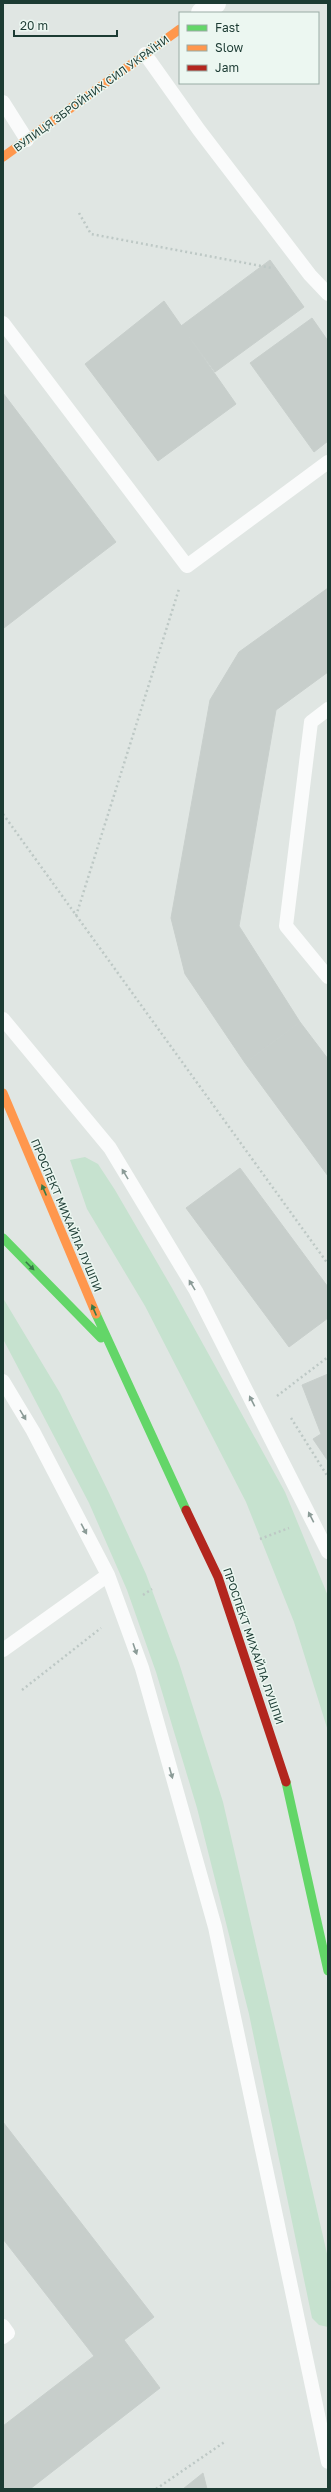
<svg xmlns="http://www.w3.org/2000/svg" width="331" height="2492" font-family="'Golos Text',sans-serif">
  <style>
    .green { fill: #c6e2cf }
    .building { fill: #c7cecb; stroke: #c8cfcc }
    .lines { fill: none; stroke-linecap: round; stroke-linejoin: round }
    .path { stroke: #bdc8c5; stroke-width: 2.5; stroke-dasharray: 2 3; stroke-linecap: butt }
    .lane { stroke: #fafbfb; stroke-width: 14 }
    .street { stroke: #fafbfb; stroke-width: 22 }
    .fast { stroke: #63d668; stroke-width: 9 }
    .slow { stroke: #ff974d; stroke-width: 9 }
    .jam { stroke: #b3261e; stroke-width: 9 }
    .oneway { fill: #8b9b97 }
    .oneway2 { fill: #387948 }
    .labels { text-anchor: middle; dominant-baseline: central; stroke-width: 3; stroke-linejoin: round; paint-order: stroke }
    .street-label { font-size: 11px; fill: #1c3b33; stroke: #ecf7f1 }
  </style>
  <rect width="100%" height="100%" fill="#e0e6e3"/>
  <path class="green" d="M 85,1157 L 98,1164 L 115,1190 L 172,1288 L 285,1492 L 328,1596 L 328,1731 L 294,1622 L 246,1502 L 145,1306 L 87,1209 L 70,1160 Z
    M 3,1298 L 60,1393 L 109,1493 L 146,1574 L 179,1663 L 223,1802 L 328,2258 L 328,2327 L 319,2325 L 312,2318 L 249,2014 L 197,1808 L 156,1672 L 127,1590 L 89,1503 L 3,1339 Z"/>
  <path class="building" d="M 270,260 L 304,307 L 215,372 L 181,326 Z
    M 164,301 L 236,404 L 158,461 L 85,364 Z
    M 312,318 L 328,341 L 328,441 L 314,452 L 250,363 Z
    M 3,393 L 116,542 L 57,587 L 3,516 Z
    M 3,516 L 57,587 L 4,628 L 3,626 Z
    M 328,588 L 328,672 L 276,710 L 239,926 L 300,1022 L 245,1063 L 185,974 L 171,918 L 210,700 L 239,652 Z
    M 300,1022 L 328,1059 L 328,1176 L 245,1063 Z
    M 240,1168 L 328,1287 L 328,1318 L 289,1347 L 186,1208 Z
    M 328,1374 L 328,1461 L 313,1439 L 321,1434 L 302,1385 Z
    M 3,2122 L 154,2317 L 124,2340 L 160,2388 L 30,2489 L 3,2489 L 3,2426 L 94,2356 L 3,2239 Z
    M 203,2473 L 207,2489 L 183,2489 Z"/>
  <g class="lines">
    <path class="path" d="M 79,213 L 91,234 L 272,268
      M 3,814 L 328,1264
      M 76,916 L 179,589
      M 277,1396 L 328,1357
      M 291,1418 L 328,1477
      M 260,1539 L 289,1528
      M 143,1595 L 152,1589
      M 22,1690 L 101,1628
      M 156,2489 L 226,2441"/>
    <path class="lane" d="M 145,54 L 199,130 L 310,275 L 328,294
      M 3,102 L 27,140
      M 3,323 L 187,566 L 328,462
      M 328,709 L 311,722 L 286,926 L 328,977
      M 3,1019 L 110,1148 L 196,1291 L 328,1552
      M 3,1381 L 33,1431 L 108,1575 L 142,1668 L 215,1927 L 328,2462
      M 3,1650 L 108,1575
      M 3,2326 L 8,2333 L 3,2337"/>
    <path class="street" d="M 202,13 L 215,3"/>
    <path class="fast" d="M 3,1238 L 101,1338
      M 96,1314 L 186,1510
      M 286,1782 L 328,1971"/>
    <path class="slow" d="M 3,157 L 180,29
      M 3,1093 L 96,1314"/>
    <path class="jam" d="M 186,1510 L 218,1577 L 286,1782"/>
  </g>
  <defs><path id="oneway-solid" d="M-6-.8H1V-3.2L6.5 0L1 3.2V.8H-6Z"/></defs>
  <g class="oneway">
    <use href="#oneway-solid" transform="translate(125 1174) rotate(-121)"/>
    <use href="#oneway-solid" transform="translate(192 1285) rotate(-121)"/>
    <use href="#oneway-solid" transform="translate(252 1401) rotate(-117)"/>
    <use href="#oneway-solid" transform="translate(23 1415) rotate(59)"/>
    <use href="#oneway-solid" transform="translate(311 1517) rotate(-117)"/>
    <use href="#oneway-solid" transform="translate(84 1529) rotate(62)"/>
    <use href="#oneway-solid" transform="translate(135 1649) rotate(71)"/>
    <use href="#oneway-solid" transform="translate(171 1773) rotate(74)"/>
  </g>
  <g class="oneway2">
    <use href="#oneway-solid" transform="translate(44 1190) rotate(-113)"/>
    <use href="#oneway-solid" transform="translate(30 1266) rotate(45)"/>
    <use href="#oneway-solid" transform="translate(94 1310) rotate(-113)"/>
  </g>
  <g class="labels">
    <g class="street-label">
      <text transform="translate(91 93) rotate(-36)">ВУЛИЦЯ ЗБРОЙНИХ СИЛ УКРАЇНИ</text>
      <text transform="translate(67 1215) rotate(67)">ПРОСПЕКТ МИХАЙЛА ЛУШПИ</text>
      <text transform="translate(254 1646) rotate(71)">ПРОСПЕКТ МИХАЙЛА ЛУШПИ</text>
    </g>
  </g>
  <rect width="331" height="2492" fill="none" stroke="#1c3b33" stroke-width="8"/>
  <rect x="179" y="12" width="140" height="72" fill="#ecf7f1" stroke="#99aca5"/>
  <rect x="187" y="25" width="20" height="6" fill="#63d668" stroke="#99aca5"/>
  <text x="215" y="32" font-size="12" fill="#1c3b33">Fast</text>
  <rect x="187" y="45" width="20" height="6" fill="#ff974d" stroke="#99aca5"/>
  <text x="215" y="52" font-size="12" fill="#1c3b33">Slow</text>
  <rect x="187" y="65" width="20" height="6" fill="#b3261e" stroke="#99aca5"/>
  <text x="215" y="72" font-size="12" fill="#1c3b33">Jam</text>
  <path d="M14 30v6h103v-6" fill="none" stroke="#1c3b33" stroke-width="2"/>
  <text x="20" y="30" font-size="12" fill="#1c3b33" stroke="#ecf7f1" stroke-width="3" paint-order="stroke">20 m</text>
</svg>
